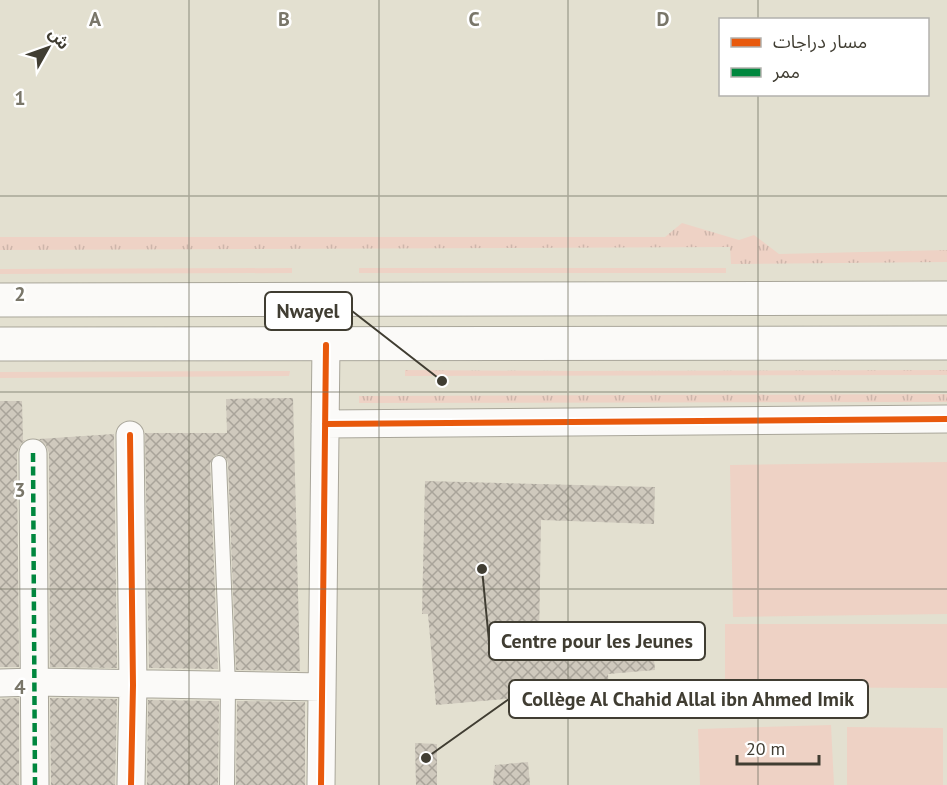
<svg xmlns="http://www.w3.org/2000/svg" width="947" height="785" font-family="'PT Sans','Noto Sans Arabic',sans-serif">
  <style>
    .grass { fill: url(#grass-tufts) }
    .pitch { fill: #eed2c5 }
    .building { fill: url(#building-cross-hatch) }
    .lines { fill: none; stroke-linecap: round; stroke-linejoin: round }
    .lane-casing { stroke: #a9a69a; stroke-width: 16 }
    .street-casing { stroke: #a9a69a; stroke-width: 29 }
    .primary-casing { stroke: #a9a69a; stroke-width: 35 }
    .lane { stroke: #fbfaf8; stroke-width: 14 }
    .street { stroke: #fbfaf8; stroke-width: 27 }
    .primary { stroke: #fbfaf8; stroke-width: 33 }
    .quiet { stroke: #00873e; stroke-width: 4.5; stroke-dasharray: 9 4.5; stroke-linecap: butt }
    .cycleway-casing { stroke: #fff; stroke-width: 10 }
    .cycleway { stroke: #e8590c; stroke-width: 6 }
    .grid { fill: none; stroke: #797669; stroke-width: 1.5; stroke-opacity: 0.55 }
    .grid-label { font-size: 20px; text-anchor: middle; font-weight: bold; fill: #797669; stroke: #fff; stroke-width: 5; stroke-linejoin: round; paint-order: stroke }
    .leader { fill: none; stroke: #403d32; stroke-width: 2 }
    .callout-dot { fill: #403d32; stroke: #fff; stroke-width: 2 }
    .callout { fill: #fff; stroke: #403d32; stroke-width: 2 }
    .callout-label { font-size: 20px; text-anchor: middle; font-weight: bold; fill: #403d32 }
  </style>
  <defs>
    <pattern id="grass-tufts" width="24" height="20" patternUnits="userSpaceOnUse" patternTransform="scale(1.5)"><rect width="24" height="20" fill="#eed2c5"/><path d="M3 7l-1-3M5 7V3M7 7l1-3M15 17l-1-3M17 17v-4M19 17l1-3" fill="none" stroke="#cdb5aa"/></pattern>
    <pattern id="building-cross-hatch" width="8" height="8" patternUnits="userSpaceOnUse" patternTransform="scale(1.5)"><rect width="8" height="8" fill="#cfc9bd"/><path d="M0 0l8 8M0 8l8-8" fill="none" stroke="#a9a49a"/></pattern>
  </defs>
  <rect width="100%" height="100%" fill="#e3e0d0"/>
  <path class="grass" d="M 682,223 L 739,240 L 754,235 L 779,254 L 947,250 L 947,262 L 731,264 L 730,247 L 0,250 L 0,237 L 665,237 Z
    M 292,268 L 292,273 L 0,274 L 0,269 Z
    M 359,268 L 726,268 L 726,273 L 359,273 Z
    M 405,370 L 572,371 L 947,370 L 947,375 L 405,376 Z
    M 290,371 L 289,376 L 0,378 L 0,372 Z
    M 947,394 L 947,402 L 359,403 L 359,396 Z"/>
  <path class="pitch" d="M 947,462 L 947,614 L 733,617 L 730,465 Z
    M 725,624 L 947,624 L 947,688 L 725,687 Z
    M 831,725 L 834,785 L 700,785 L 698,729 Z
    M 847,727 L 943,728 L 943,785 L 847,785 Z"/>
  <path class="building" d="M 293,398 L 300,671 L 236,670 L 228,463 L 226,458 L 219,454 L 214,456 L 210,463 L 218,669 L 149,668 L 145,433 L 227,433 L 226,399 Z
    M 0,401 L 22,401 L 23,440 L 25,440 L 20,445 L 17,453 L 19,667 L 0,667 Z
    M 114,434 L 117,668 L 50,667 L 49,453 L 46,445 L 39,439 Z
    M 425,481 L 655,487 L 654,524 L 541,520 L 539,643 L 609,636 L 608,633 L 651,629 L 655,670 L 608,674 L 609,690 L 436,705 L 428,614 L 422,614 Z
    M 19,698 L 19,785 L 0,785 L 0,699 Z
    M 50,698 L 117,699 L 115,785 L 51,785 Z
    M 148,700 L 219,701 L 218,785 L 147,785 Z
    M 237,701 L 305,702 L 305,785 L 236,785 Z
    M 415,743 L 437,744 L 437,785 L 416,785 Z
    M 528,762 L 530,785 L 493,785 L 495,765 Z"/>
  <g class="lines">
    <g class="lane-casing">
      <path id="lane" d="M 219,463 L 228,686 L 227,785"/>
    </g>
    <g class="street-casing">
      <path id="street" d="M 325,424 L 947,419
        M 130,435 L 133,685 L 131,785
        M 33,453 L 35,785
        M 0,683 L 35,682 L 322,687
        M 321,785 L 326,345"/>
    </g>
    <g class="primary-casing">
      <path id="primary" d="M 0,300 L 947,298
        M 0,344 L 947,343"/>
    </g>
    <use href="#lane" class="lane"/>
    <use href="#street" class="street"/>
    <use href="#primary" class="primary"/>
    <path class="quiet" d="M 33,453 L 35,785"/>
    <g class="cycleway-casing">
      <path id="cycleway" d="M 325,424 L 947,419
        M 130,435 L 133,685 L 131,785
        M 321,785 L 326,345"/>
    </g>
    <use href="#cycleway" class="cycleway"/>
  </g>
  <path class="grid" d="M 189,0 L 189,785M 379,0 L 379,785M 568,0 L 568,785M 758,0 L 758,20M 758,94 L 758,785M 0,196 L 947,196M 0,392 L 947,392M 0,589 L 947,589"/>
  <g class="grid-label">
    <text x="95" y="26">A</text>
    <text x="284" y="26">B</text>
    <text x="474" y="26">C</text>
    <text x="663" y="26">D</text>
    <text x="20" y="105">1</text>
    <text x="20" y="301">2</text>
    <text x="20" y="497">3</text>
    <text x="20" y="694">4</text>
  </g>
  <path class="leader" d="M442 381L352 311M482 569L489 641M426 758L509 699"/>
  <g class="callout-dot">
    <circle cx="442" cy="381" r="6"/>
    <circle cx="482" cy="569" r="6"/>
    <circle cx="426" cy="758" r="6"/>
  </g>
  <g class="callout">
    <rect x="265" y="292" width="87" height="38" rx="6"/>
    <rect x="489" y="622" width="216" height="38" rx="6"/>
    <rect x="509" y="680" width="359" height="38" rx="6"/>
  </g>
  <g class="callout-label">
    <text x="308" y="318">Nwayel</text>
    <text x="597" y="648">Centre pour les Jeunes</text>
    <text x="688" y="706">Collège Al Chahid Allal ibn Ahmed Imik</text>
  </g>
  <rect x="719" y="18" width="210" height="78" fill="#ffffff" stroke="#b3b1ad" stroke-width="1.5"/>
  <rect x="731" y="38" width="30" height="9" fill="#e8590c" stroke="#b3b1ad" stroke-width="1.5"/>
  <text x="773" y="48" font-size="18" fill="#403d32">مسار دراجات</text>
  <rect x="731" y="68" width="30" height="9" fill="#00873e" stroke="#b3b1ad" stroke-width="1.5"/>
  <text x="773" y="78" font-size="18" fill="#403d32">ممر</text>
  <g transform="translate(48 48) rotate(50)" stroke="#ffffff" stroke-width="4.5" paint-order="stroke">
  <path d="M0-4.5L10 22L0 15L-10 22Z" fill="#403d32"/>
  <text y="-9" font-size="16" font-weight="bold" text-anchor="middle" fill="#403d32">ش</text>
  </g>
  <path d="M737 755v9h82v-9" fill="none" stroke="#403d32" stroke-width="3"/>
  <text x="746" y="755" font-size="18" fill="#403d32" stroke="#ffffff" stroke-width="4.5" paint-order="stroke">20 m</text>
</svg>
